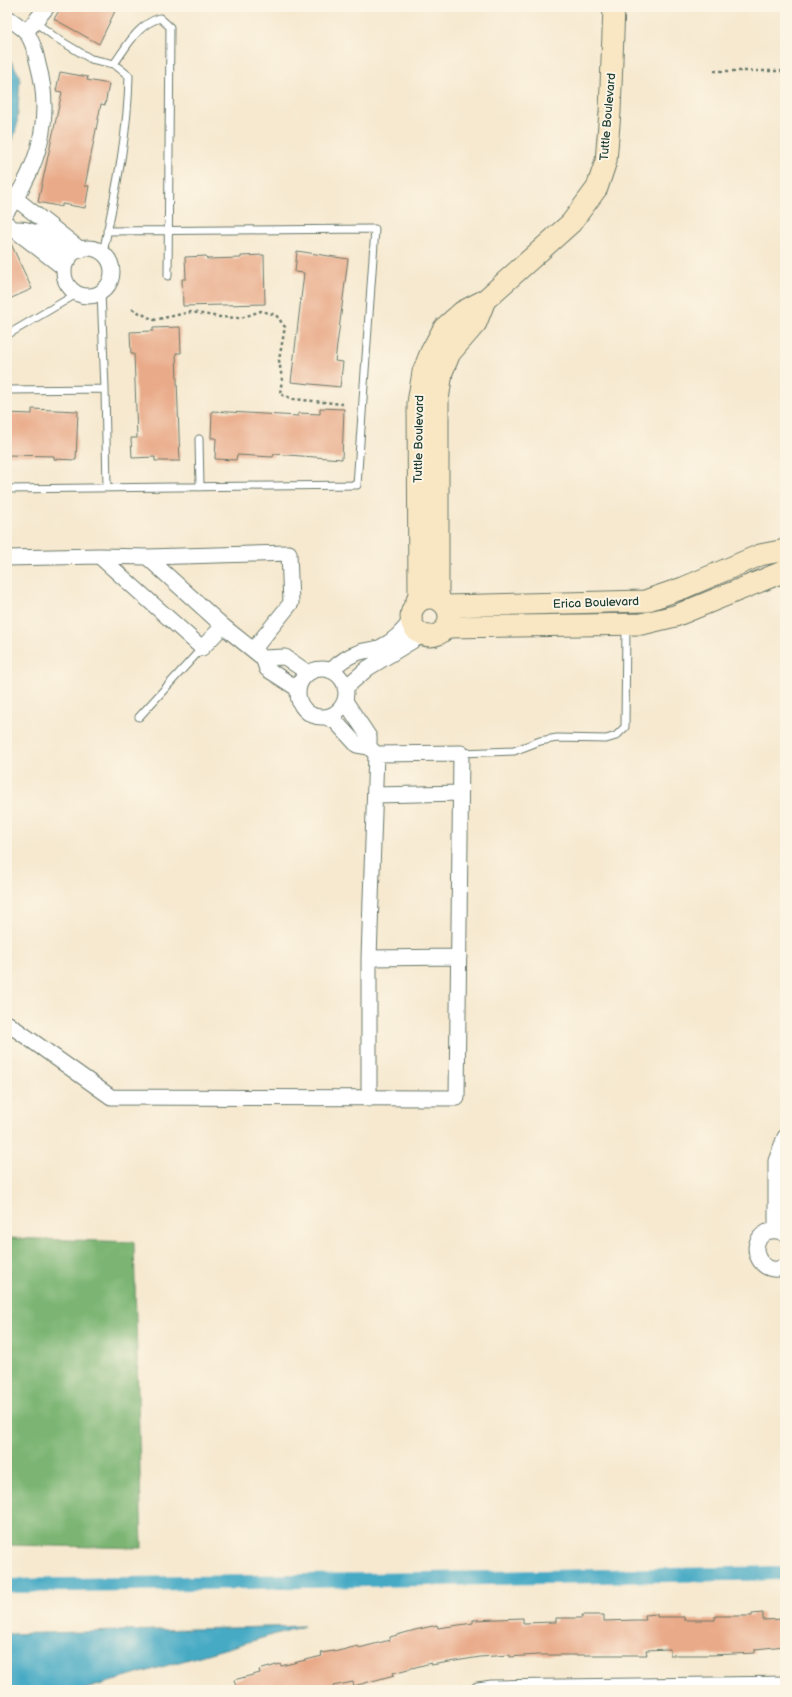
<svg xmlns="http://www.w3.org/2000/svg" width="792" height="1697" font-family="'Balsamiq Sans',sans-serif">
  <style>
    .forest { fill: #7bb573; stroke: #4d7954 }
    .water { fill: #46aac5; stroke: #32747c }
    .lines { fill: none; stroke-linecap: round; stroke-linejoin: round }
    .canal { stroke: #46aac5; stroke-width: 14 }
    .building { fill: #e9aa89 }
    .lane-casing { stroke: #6a796b; stroke-width: 9 }
    .street-casing { stroke: #6a796b; stroke-width: 17 }
    .secondary-casing { stroke: #6a796b; stroke-width: 23 }
    .path { stroke: #6a796b; stroke-width: 2.5; stroke-dasharray: 3 3; stroke-linecap: butt }
    .lane { stroke: #fff; stroke-width: 7 }
    .street { stroke: #fff; stroke-width: 15 }
    .secondary { stroke: #f9e7c3; stroke-width: 21 }
    .labels { text-anchor: middle; dominant-baseline: central; stroke-width: 4; stroke-linejoin: round; paint-order: stroke }
    .street-label { font-size: 12px; fill: #1f3d34; stroke: #fcf5e5 }
  </style>
  <rect width="100%" height="100%" fill="#fcf5e5"/>
  <filter id="ink" filterUnits="userSpaceOnUse"><feTurbulence type="fractalNoise" baseFrequency=".025" numOctaves="2"/><feDisplacementMap in="SourceGraphic" scale="8" xChannelSelector="R" yChannelSelector="G"/><feConvolveMatrix kernelMatrix="1 2 1 2 8 2 1 2 1" color-interpolation-filters="sRGB"/></filter>
  <filter id="wash" filterUnits="userSpaceOnUse"><feTurbulence type="fractalNoise" baseFrequency=".012" numOctaves="4" result="noise"/><feDisplacementMap in="SourceGraphic" scale="16" xChannelSelector="R" yChannelSelector="G"/><feGaussianBlur stdDeviation="0.9" result="paint"/><feColorMatrix in="noise" values="0 0 0 0 0 0 0 0 0 0 0 0 0 0 0 0 0 1.4 0 .05"/><feComposite in="paint" operator="in"/></filter>
  <g filter="url(#wash)">
    <rect width="100%" height="100%" fill="#f6e9d0"/>
    <path class="forest" d="M 7,1238 L 134,1242 L 142,1548 L 7,1545 Z"/>
    <path class="water" d="M 7,55 L 20,76 L 17,126 L 7,160 Z
      M 304,1626 L 82,1690 L 7,1690 L 7,1634 Z"/>
    <g class="lines">
      <path class="canal" d="M 7,1586 L 785,1573"/>
    </g>
    <g id="blocks">
      <path class="building" d="M 61,7 L 117,7 L 99,44 L 54,19 Z
        M 60,72 L 88,77 L 87,80 L 109,84 L 105,105 L 101,104 L 85,186 L 89,186 L 85,208 L 62,204 L 62,207 L 38,202 L 62,92 L 56,91 Z
        M 7,235 L 32,289 L 7,300 Z
        M 297,251 L 348,259 L 335,361 L 343,362 L 340,387 L 291,382 L 304,273 L 295,272 Z
        M 264,255 L 265,304 L 183,306 L 182,279 L 186,279 L 185,257 L 206,256 L 207,259 L 241,258 L 241,256 Z
        M 180,327 L 181,353 L 176,353 L 180,461 L 155,461 L 155,457 L 132,458 L 131,438 L 137,438 L 134,354 L 131,354 L 130,332 L 153,331 L 153,328 Z
        M 320,408 L 344,409 L 342,459 L 274,454 L 273,457 L 237,455 L 236,460 L 215,459 L 216,438 L 211,438 L 212,411 L 298,416 L 298,413 L 320,414 Z
        M 32,409 L 78,411 L 76,460 L 54,459 L 54,456 L 7,455 L 7,413 L 32,414 Z
        M 763,1613 L 763,1620 L 785,1619 L 785,1646 L 755,1649 L 755,1653 L 711,1655 L 670,1655 L 670,1649 L 646,1650 L 647,1655 L 537,1655 L 510,1657 L 510,1655 L 480,1657 L 431,1665 L 431,1663 L 393,1673 L 394,1675 L 354,1686 L 353,1682 L 333,1686 L 333,1690 L 237,1690 L 234,1680 L 260,1673 L 259,1670 L 280,1664 L 281,1666 L 322,1656 L 321,1653 L 334,1651 L 334,1652 L 358,1646 L 359,1648 L 390,1640 L 390,1637 L 415,1630 L 437,1625 L 438,1628 L 473,1623 L 473,1620 L 523,1618 L 523,1623 L 556,1622 L 556,1618 L 582,1618 L 582,1615 L 604,1615 L 604,1621 L 635,1620 L 646,1620 L 645,1615 L 657,1614 L 657,1617 L 684,1617 L 684,1620 L 715,1620 L 715,1616 L 752,1616 L 752,1614 Z"/>
    </g>
  </g>
  <g filter="url(#ink)">
    <use href="#blocks" fill-opacity="0" stroke="#6a796b" stroke-width="1"/>
    <g class="lines">
      <g class="lane-casing">
        <path id="lane" d="M 35,22 L 56,38 L 91,59 L 114,64 L 129,76 C 128,136 115,194 103,253
          M 114,64 C 127,46 138,24 160,18 L 170,27 L 168,276
          M 101,292 L 105,389
          M 7,335 L 78,293
          M 7,390 L 105,389 L 107,488
          M 199,439 L 200,487
          M 7,489 L 357,485 L 375,229 L 107,231
          M 139,717 L 202,648
          M 461,753 L 514,751 L 540,741 L 557,738 L 606,739 L 616,736 L 625,727 L 626,626"/>
      </g>
      <g class="street-casing">
        <path id="street" d="M 7,17 C 13,22 22,27 26,32 C 33,41 36,54 38,64 C 53,118 39,167 7,211
          M 26,32 L 47,7
          M 16,199 L 81,250
          M 7,224 L 64,268
          M 17,229 C 39,228 54,246 69,259
          M64 272a24 24 0 1 1 48 0a24 24 0 1 1-48 0Z
          M 147,557 L 289,553 L 291,603 L 253,650
          M 7,558 L 99,556
          M 223,626 L 202,648 L 99,556 L 147,557 L 223,626 L 263,658 L 267,669 L 298,689
          M 263,658 L 285,657 L 308,673
          M298 693a24 24 0 1 1 48 0a24 24 0 1 1-48 0Z
          M 331,671 C 339,662 348,656 360,652 C 367,650 375,650 381,647 C 394,641 403,632 411,620
          M 345,688 L 368,668 L 422,635
          M 345,701 L 369,737 L 369,747 L 376,754
          M 326,717 L 336,722 L 357,745 L 369,747
          M 376,795 L 460,793
          M 369,958 L 459,957
          M 7,1023 L 111,1097 L 457,1098 L 461,753 L 376,754 L 369,958 L 369,1099
          M 776,1230 L 776,1161 L 785,1137
          M 785,1234 C 779,1230 773,1230 767,1232 C 743,1244 763,1280 785,1266
          M 478,1690 L 492,1688 L 785,1684"/>
      </g>
      <g class="secondary-casing">
        <path id="secondary" d="M411 617a19 19 0 1 1 38 0a19 19 0 1 1-38 0Z
          M 440,601 L 438,593 L 438,400 L 442,372 L 450,353 L 476,323 L 485,300
          M 416,604 L 419,594 L 418,403 L 423,372 L 431,352 L 444,328 L 462,312 L 485,300 L 571,223 L 597,188 L 606,161 L 610,112 L 614,7
          M 446,606 L 645,601 L 683,588 L 760,555 L 785,550
          M 447,627 L 642,624 L 675,616 L 785,571"/>
      </g>
      <path class="path" d="M 714,71 L 785,71
        M 132,309 L 154,320 L 191,312 L 220,317 L 241,318 L 261,311 L 276,315 L 285,327 L 279,360 L 282,379 L 280,394 L 293,399 L 343,404"/>
      <use href="#lane" class="lane"/>
      <use href="#street" class="street"/>
      <use href="#secondary" class="secondary"/>
    </g>
  </g>
  <g class="labels">
    <g class="street-label">
      <text transform="translate(608 117) rotate(-85)">Tuttle Boulevard</text>
      <text transform="translate(419 439) rotate(-89)">Tuttle Boulevard</text>
      <text transform="translate(596 603) rotate(-2)">Erica Boulevard</text>
    </g>
  </g>
  <rect width="792" height="1697" fill="none" stroke="#fcf5e5" stroke-width="24"/>
</svg>
